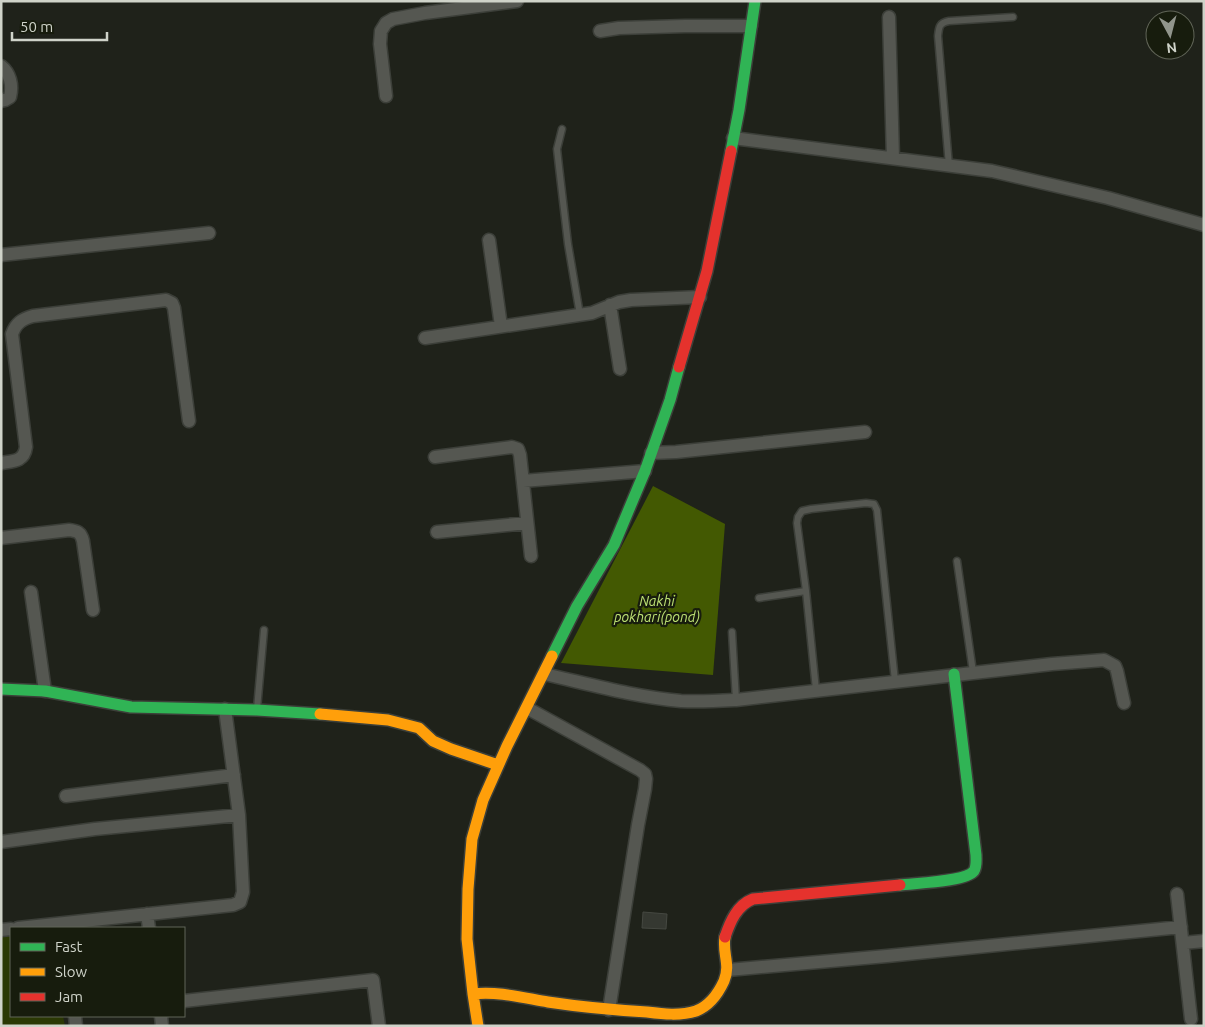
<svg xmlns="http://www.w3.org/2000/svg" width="1205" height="1027" font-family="Ubuntu,sans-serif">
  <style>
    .green { fill: #2a3804 }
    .water { fill: #435902 }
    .building { fill: #353831; stroke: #454841 }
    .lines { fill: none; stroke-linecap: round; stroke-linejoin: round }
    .lane-casing { stroke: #3c3f39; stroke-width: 9 }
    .street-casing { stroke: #3c3f39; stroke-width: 15 }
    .fast-casing { stroke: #3c3f39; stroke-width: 14 }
    .slow-casing { stroke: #3c3f39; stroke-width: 14 }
    .jam-casing { stroke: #3c3f39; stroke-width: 14 }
    .lane { stroke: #555751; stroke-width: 6 }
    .street { stroke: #555751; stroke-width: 12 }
    .fast { stroke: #30b455; stroke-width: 11 }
    .slow { stroke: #ff9f0a; stroke-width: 11 }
    .jam { stroke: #e5322d; stroke-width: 11 }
    .labels { text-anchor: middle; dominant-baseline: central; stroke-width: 4.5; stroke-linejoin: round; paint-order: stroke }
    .water-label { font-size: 14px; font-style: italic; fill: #bde174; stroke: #171c0d }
  </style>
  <rect width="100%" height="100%" fill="#1f221a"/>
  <path class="green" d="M 11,935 L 11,1016 L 63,1016 L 65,1026 L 1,1026 L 1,937 Z"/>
  <path class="water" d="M 653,486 L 725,524 L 713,675 L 561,663 Z"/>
  <path class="building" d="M 643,912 L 667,914 L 666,929 L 642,928 Z"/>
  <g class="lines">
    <g class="lane-casing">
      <path id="lane" d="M 562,129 L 557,149 L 559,167 L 568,244 L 580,315
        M 949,166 L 938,36 C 939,27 939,23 949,21 L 1013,17
        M 957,561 L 973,672
        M 759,598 L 806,591
        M 732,632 L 736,700
        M 816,690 L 806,591 L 797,523 L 798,517 L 802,511 L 811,509 L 866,503 L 874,504 L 877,510 L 895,681
        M 257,709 L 264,630"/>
    </g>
    <g class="street-casing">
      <path id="street" d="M 889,17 L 893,158
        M 600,31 L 619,28 L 685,26 L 751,26
        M 1,66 C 10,73 13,85 10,97 L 5,100 L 1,101
        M 386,96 L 380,44 L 381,31 L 386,23 L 393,19 L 425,13 L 517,1
        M 733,138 L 992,171 L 1108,198 L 1204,225
        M 489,240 L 501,326
        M 1,255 L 209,233
        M 610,305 L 620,369
        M 425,338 L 592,313 L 619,302 L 631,300 L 700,297
        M 651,453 L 676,452 L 865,432
        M 435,457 L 512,447 L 518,449 L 520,455 L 531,556
        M 1,463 C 13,461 24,462 26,447 L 12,334 C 16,323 22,319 33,316 L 166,300 L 172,303 L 174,308 L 189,421
        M 523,481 L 645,471
        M 437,532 L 527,523
        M 1,538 L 69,530 C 77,531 81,532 83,541 L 93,610
        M 31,592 L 45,691
        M 544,674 C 589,684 635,697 681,701 C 699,702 717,701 736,700 L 1052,664 L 1104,660 L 1115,666 L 1117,671 L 1124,703
        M 527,708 L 640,770 L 645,774 L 646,779 L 645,789 L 638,825 L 609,1010
        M 66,796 L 234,775
        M 1,842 L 95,829 L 239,815
        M 1177,894 L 1191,1019
        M 147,914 L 149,928
        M 18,928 L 233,905 L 240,902 L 243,892 L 239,815 L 225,709
        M 1,930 L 11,929
        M 1183,943 L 1204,941
        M 728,970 L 887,956 L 1181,927
        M 184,1001 L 373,980 L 379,1026
        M 75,1016 L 76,1026
        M 161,1016 L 162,1026"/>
    </g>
    <g class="fast-casing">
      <path id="fast" d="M 731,151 L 739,110 L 755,1
        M 552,656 L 577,606 L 614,545 L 645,471 L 670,400 L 679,367
        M 1,689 L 45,691 L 131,707 L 257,710 L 320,714
        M 900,885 C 914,883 966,882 974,871 C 977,866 976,860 976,855 L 954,674"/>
    </g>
    <g class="slow-casing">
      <path id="slow" d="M 320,714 L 388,720 L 419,728 L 433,741 L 451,749 L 498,765
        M 473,994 C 498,991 524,998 548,1002 C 581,1007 614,1010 647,1012 C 663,1014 680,1016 696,1011 C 709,1006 718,994 724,981 C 731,964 722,954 725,937
        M 478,1026 L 473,994 L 467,939 L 468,889 L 472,839 L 483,800 L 507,746 L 552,656"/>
    </g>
    <g class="jam-casing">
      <path id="jam" d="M 679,367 L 707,271 L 731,151
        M 725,937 C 730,922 737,905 753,899 L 900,885"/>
    </g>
    <use href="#lane" class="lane"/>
    <use href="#street" class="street"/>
    <use href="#fast" class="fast"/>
    <use href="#slow" class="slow"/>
    <use href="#jam" class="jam"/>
  </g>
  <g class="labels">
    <g class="water-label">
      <text x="657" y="601">Nakhi<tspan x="657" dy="16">pokhari(pond)</tspan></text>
    </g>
  </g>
  <rect width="1205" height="1027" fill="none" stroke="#cfd3c9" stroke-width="5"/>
  <rect x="10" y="927" width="175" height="90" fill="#171c0d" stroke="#616558"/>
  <rect x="20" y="943" width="25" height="8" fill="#30b455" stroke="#616558"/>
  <text x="55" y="952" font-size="15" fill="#cfd3c9">Fast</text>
  <rect x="20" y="968" width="25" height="8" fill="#ff9f0a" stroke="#616558"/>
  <text x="55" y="977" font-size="15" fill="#cfd3c9">Slow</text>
  <rect x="20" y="993" width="25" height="8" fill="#e5322d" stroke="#616558"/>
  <text x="55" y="1002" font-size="15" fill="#cfd3c9">Jam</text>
  <g transform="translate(1170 35) rotate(173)"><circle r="24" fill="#171c0d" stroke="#616558"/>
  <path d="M0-4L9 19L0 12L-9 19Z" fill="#91958c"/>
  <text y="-8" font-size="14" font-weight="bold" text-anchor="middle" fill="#cfd3c9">N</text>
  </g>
  <path d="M12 32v8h95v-8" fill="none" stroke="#cfd3c9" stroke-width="2.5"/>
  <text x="20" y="32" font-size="15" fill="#cfd3c9" stroke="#171c0d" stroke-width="4" paint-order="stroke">50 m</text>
</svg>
